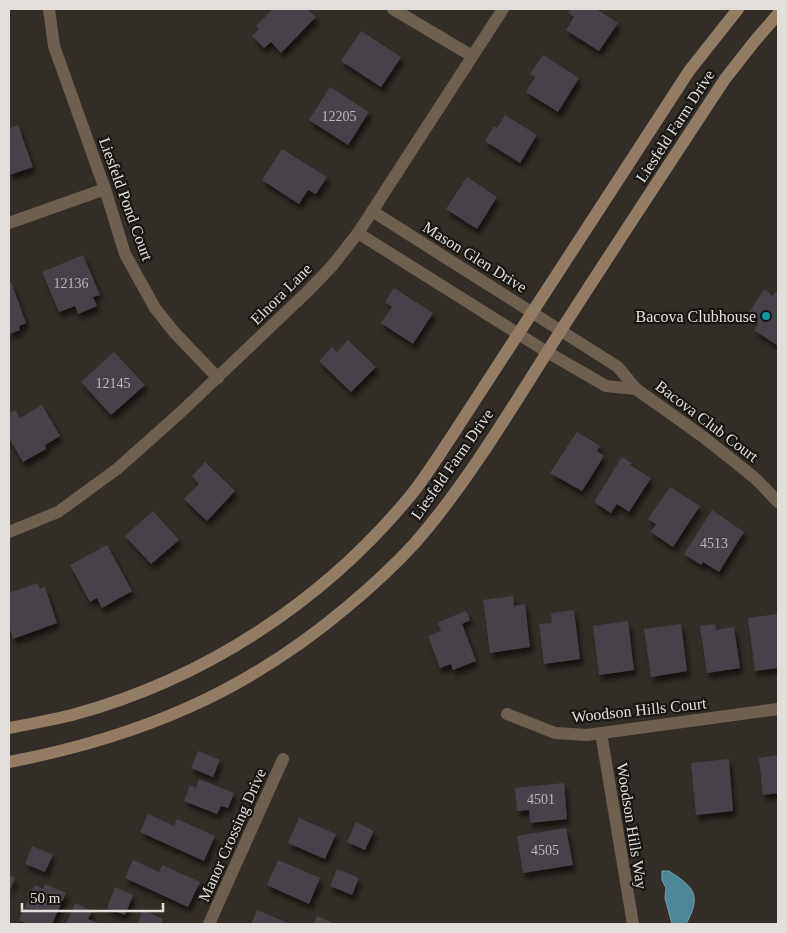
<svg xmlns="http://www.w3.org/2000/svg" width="787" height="933" font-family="'Times New Roman',serif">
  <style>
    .water { fill: #4b8797; stroke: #78a1ab }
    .building { fill: #46424a; filter: url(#shadow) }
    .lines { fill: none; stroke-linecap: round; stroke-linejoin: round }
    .street { stroke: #6e6051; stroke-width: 12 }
    .secondary { stroke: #927c63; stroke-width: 12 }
    .culture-dot { fill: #0f9aa8; stroke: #181613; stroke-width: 2 }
    .labels { text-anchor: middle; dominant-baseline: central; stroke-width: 4.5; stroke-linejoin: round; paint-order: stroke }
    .number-label { font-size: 14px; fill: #bbb7b7 }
    .street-label { font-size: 16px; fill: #e2dedb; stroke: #181613 }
    .poi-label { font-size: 16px; fill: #e2dedb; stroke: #181613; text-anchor: end }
  </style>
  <defs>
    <filter id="shadow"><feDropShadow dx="3" dy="5.5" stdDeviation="2.5" flood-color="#0009"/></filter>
  </defs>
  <rect width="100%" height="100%" fill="#332d27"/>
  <path class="water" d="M 669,871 C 694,887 702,895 686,924 L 672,924 L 665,898 L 666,888 L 662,880 L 662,871 Z"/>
  <path class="building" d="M 273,9 L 307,9 L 316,17 L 281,53 L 271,42 L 264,48 L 252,36 L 259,29 L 256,26 Z
    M 571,9 L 596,9 L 618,23 L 599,51 L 566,30 L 574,17 L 568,13 Z
    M 361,31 L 401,57 L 381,87 L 341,61 Z
    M 543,55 L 579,78 L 558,112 L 526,92 L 535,77 L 530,74 Z
    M 330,87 L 369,112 L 348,145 L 309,120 Z
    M 505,115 L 537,135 L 520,163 L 485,141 L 494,126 L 497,128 Z
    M 18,125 L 33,167 L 9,175 L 9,129 Z
    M 282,149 L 327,177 L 316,194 L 308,190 L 299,204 L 262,180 Z
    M 467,177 L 497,197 L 477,229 L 446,209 Z
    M 83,255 L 100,295 L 93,297 L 97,306 L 78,314 L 75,306 L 59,312 L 42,272 Z
    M 9,282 L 11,282 L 26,323 L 19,326 L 20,330 L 9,334 Z
    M 394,288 L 433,313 L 413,344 L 381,323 L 392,307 L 385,302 Z
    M 764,289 L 773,296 L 776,291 L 778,292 L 778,346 L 754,330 L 758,324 L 756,323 L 758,319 L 749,313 Z
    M 348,340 L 376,367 L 351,392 L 319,361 L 332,347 L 337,352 Z
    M 114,352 L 145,385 L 111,415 L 81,382 Z
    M 42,405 L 60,436 L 45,445 L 46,449 L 23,462 L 9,438 L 9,414 L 15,410 L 20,418 Z
    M 577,432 L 600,446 L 597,451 L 604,456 L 582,491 L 550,473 Z
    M 622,457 L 632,463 L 630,465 L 651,478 L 629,512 L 617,504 L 611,513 L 594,502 Z
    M 205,462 L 235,491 L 207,521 L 184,499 L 199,484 L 192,476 Z
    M 670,487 L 700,506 L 673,547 L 651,532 L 656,524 L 648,519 Z
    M 712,510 L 744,532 L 719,572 L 703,562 L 701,565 L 684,554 Z
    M 153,511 L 179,540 L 151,564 L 125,536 Z
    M 107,545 L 132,591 L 102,608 L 97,598 L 90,602 L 70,565 Z
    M 38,583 L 40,589 L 45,587 L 57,623 L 13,639 L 9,626 L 9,593 Z
    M 513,596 L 514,606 L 525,604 L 530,647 L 490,653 L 483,600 Z
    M 574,610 L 580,659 L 544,664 L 539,624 L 552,623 L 551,613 Z
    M 466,611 L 470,620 L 462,624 L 476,661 L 453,670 L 451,664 L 440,668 L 428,636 L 441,631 L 438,622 Z
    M 778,614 L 778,668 L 755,671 L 748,618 Z
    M 628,621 L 634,670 L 599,675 L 593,626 Z
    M 681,624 L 687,671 L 651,677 L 644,629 Z
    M 715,624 L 716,630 L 734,627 L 740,668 L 707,673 L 700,626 Z
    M 198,751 L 220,760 L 213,777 L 191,768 Z
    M 778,755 L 778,793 L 763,795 L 759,758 Z
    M 729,759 L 733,811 L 696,815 L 691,763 Z
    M 199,779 L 234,793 L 228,808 L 221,806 L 217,814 L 184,801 L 190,785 L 196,788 Z
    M 564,783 L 567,819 L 530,823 L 529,810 L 517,811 L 515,788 Z
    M 148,814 L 174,826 L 177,819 L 215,836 L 204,861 L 140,832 Z
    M 299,818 L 336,834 L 325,859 L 288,843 Z
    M 356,822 L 374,831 L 365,850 L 347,842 Z
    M 566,828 L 573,865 L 523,873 L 517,836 Z
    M 32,846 L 53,855 L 45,872 L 25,864 Z
    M 133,860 L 159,872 L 162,865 L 200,882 L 188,907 L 125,878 Z
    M 278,860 L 320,878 L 309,904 L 267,885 Z
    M 337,869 L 359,878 L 352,895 L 330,886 Z
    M 9,875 L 15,878 L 9,893 Z
    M 45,884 L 66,893 L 52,924 L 23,924 L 24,922 L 19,920 L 35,885 L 43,889 Z
    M 115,887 L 133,895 L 125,915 L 107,908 Z
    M 75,903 L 92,911 L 88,919 L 100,924 L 66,924 Z
    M 143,910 L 163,919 L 161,924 L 137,924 Z
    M 257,910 L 290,924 L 251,924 Z
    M 317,916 L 335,924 L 313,924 Z"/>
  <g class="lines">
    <path class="street" d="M 49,9 L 54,46 L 105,189 L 125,254 L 155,308 L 174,332 L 218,378
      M 393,9 L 472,56
      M 372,211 L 618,367 L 636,389 L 702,436 L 735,462 L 756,479 L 778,502
      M 9,223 L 105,189
      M 358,233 L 547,352 L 606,386 L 636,389
      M 9,532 L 58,512 L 117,469 L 181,412 L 307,292 L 332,266 L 358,233 L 503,9
      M 507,714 L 555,733 L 587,735 L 778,709
      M 601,733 L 633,924
      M 209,924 L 283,759"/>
    <path class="secondary" d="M 9,728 C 30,724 51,720 72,715 C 205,679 324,601 411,495 C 424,479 436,460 448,442 L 689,71 L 738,9
      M 9,762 C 139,737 245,693 347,607 C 371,587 394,566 415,543 C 469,481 514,404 558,335 C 613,249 669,164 725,79 L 754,42 L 778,14"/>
  </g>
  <circle class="culture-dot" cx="766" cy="316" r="5"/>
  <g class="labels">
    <g class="number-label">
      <text x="339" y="116">12205</text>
      <text x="71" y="283">12136</text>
      <text x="113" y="383">12145</text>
      <text x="714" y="543">4513</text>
      <text x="541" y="799">4501</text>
      <text x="545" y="850">4505</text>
    </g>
    <g class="street-label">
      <text transform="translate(675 126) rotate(-57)">Liesfeld Farm Drive</text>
      <text transform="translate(126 199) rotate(70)">Liesfeld Pond Court</text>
      <text transform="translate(475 257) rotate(32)">Mason Glen Drive</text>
      <text transform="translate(281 294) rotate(-45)">Elnora Lane</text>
      <text transform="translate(707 421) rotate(37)">Bacova Club Court</text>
      <text transform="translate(452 464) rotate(-55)">Liesfeld Farm Drive</text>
      <text transform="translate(639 710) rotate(-6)">Woodson Hills Court</text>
      <text transform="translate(632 826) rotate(81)">Woodson Hills Way</text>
      <text transform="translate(232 835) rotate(-66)">Manor Crossing Drive</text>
    </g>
    <g class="poi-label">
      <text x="756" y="316">Bacova Clubhouse</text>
    </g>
  </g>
  <rect width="787" height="933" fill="none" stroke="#e2dedb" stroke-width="20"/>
  <path d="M22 903v8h141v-8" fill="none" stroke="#e2dedb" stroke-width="2.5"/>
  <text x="30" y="903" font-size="15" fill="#e2dedb" stroke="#181613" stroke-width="4" paint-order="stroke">50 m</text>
</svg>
